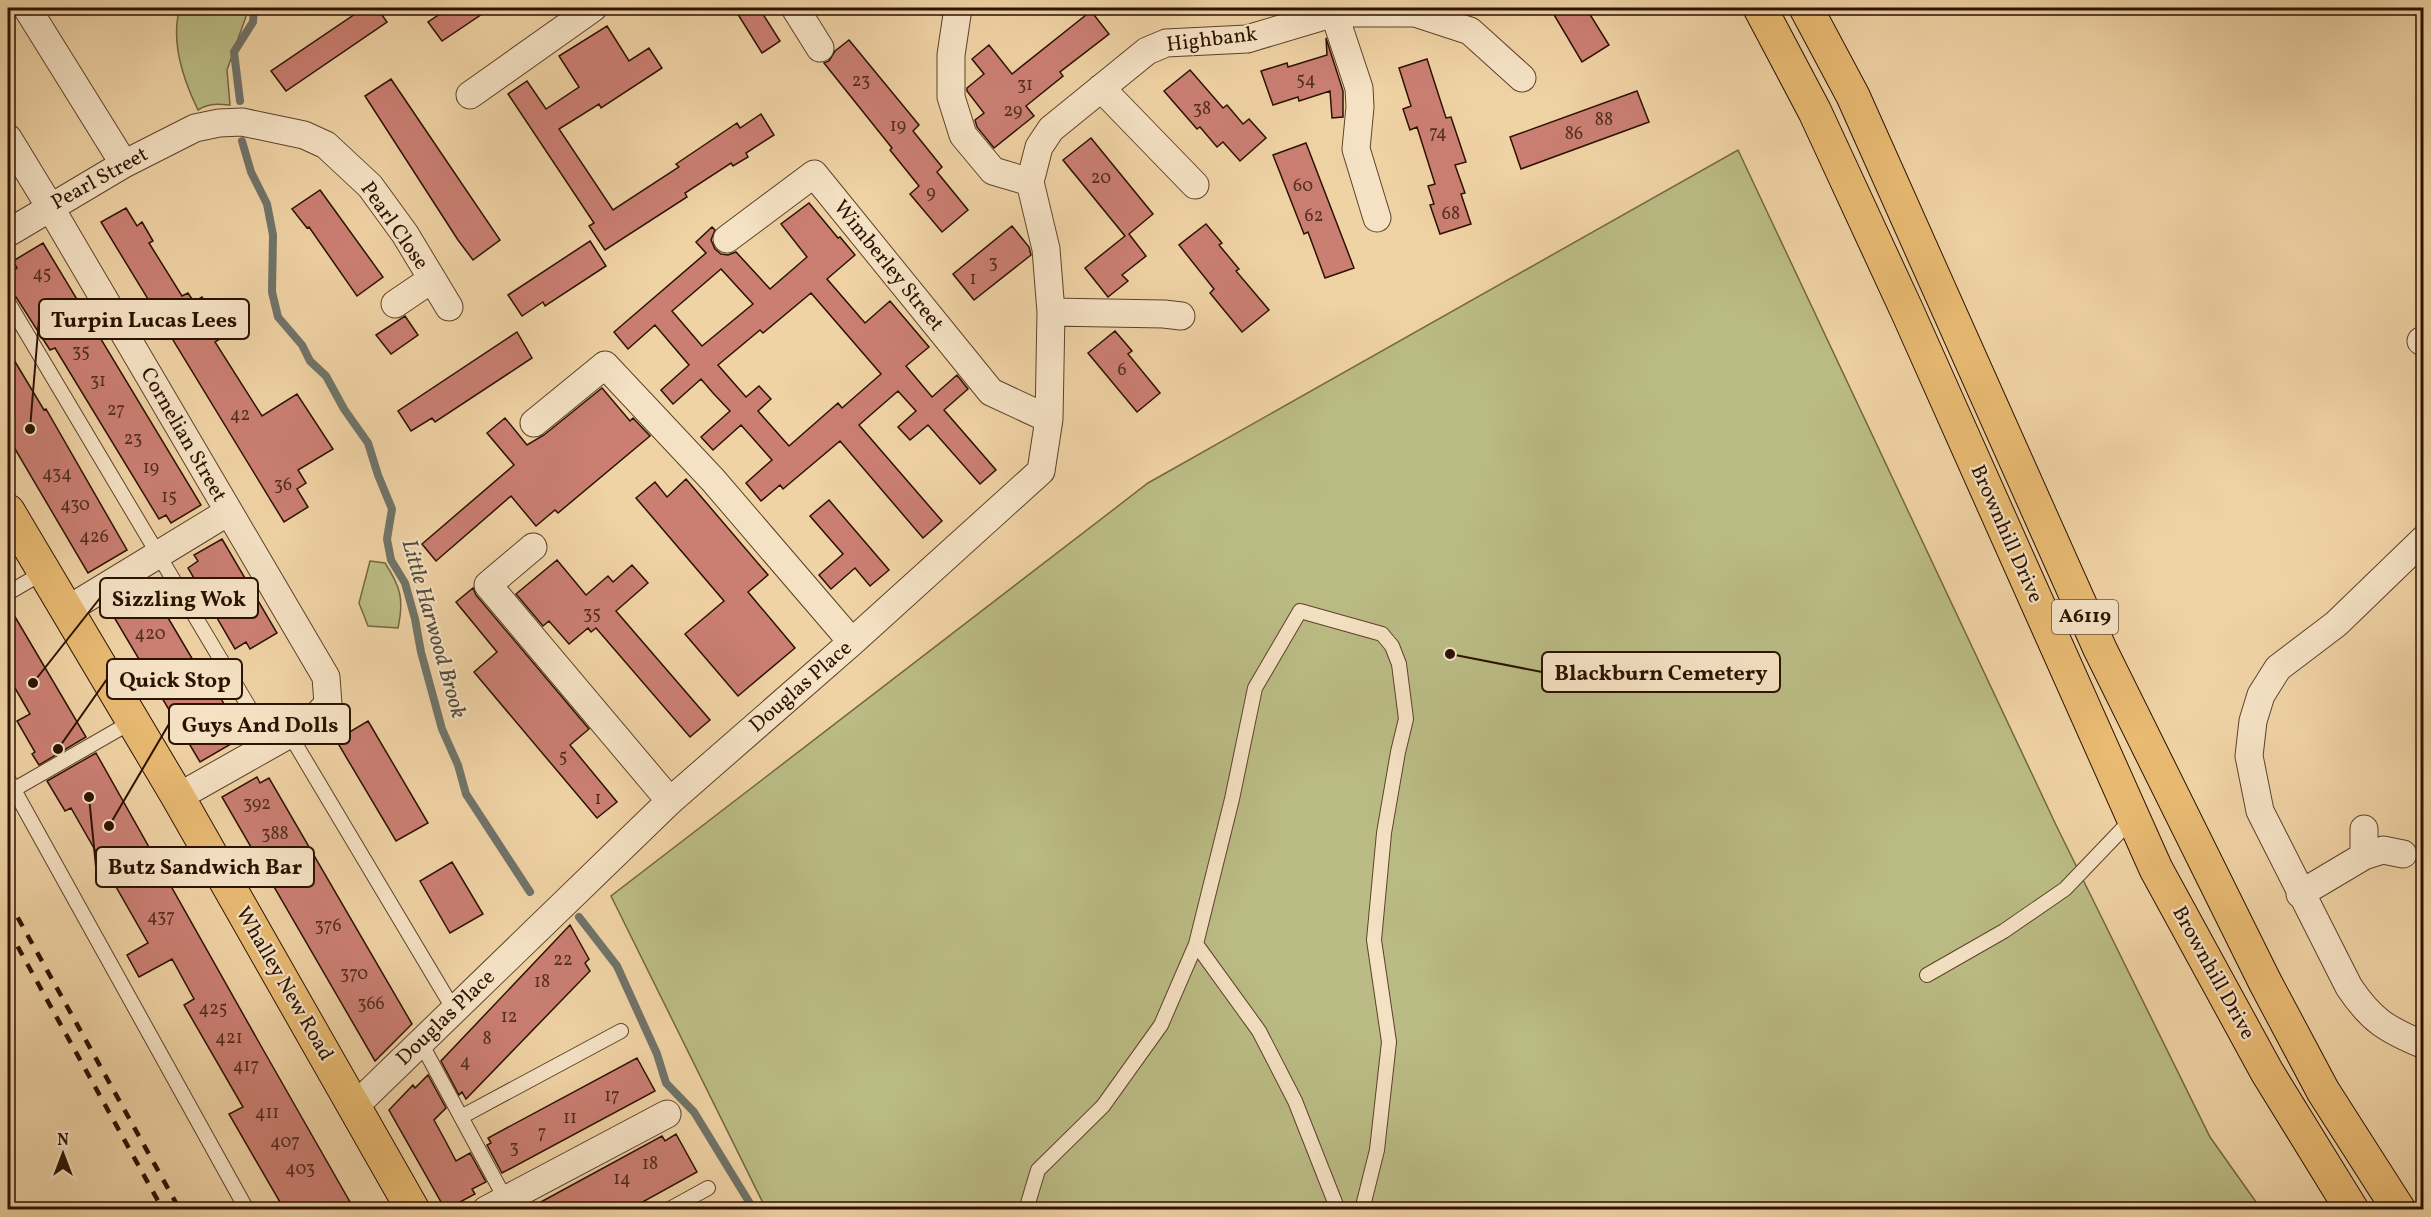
<svg xmlns="http://www.w3.org/2000/svg" width="2431" height="1217" font-family="Vollkorn,serif">
  <style>
    .green { fill: #bbbc85; stroke: #736743; stroke-width: 1.5 }
    .lines { fill: none; stroke-linecap: round; stroke-linejoin: round }
    .stream { stroke: #6f746a; stroke-width: 8 }
    .building { fill: #cb7f73; stroke: #2b1201; stroke-width: 1.5; fill-rule: evenodd }
    .lane-casing { stroke: #5c422a; stroke-width: 16 }
    .street-casing { stroke: #5c422a; stroke-width: 29 }
    .highway-casing { stroke: #2b1201; stroke-width: 35 }
    .lane { stroke: #f5e2c4; stroke-width: 14 }
    .street { stroke: #f5e2c4; stroke-width: 27 }
    .highway { stroke: #e8ba72; stroke-width: 33 }
    .rail { stroke: #2b1201; stroke-width: 4.5; stroke-dasharray: 10 10; stroke-linecap: butt }
    .labels { text-anchor: middle; dominant-baseline: central; stroke-width: 4.5; stroke-linejoin: round; paint-order: stroke }
    .number-label { font-size: 18px; fill: #532d1e }
    .shield { fill: #f5e2c4; stroke: #68503c; stroke-width: 1.5 }
    .shield-label { font-size: 20px; font-weight: bold; fill: #2b1201 }
    .street-label { font-size: 21px; fill: #2b1201; stroke: #f5e2c4 }
    .water-label { font-size: 22px; font-style: italic; fill: #534b3e; stroke: #f5e2c4 }
    .leader { fill: none; stroke: #2b1201; stroke-width: 2 }
    .callout-dot { fill: #2b1201; stroke: #f5e2c4; stroke-width: 2 }
    .callout { fill: #f5e2c4; stroke: #2b1201; stroke-width: 2 }
    .callout-label { font-size: 22px; text-anchor: middle; font-weight: bold; fill: #2b1201 }
  </style>
  <rect width="100%" height="100%" fill="#f0d3a5"/>
  <filter id="stains"><feTurbulence type="fractalNoise" baseFrequency=".00333" numOctaves="4"/><feColorMatrix values="0 0 0 0 .2 0 0 0 0 .09 0 0 0 0 .02 0 0 0 .5 -.17"/></filter>
  <radialGradient id="worn" r=".72"><stop offset=".6" stop-color="#630" stop-opacity="0"/><stop offset="1" stop-color="#630" stop-opacity=".3"/></radialGradient>
  <path class="green" d="M 180,8 L 249,8 L 227,70 L 230,105 C 218,104 209,103 198,110 C 183,79 170,41 180,8 Z
    M 1738,150 L 2056,825 L 2210,1137 L 2261,1209 L 766,1209 L 611,896 L 1148,483 Z
    M 370,561 L 385,563 C 401,587 404,600 398,628 L 368,626 L 359,603 Z"/>
  <g class="lines">
    <path class="stream" d="M 240,101 L 234,52 L 253,22 L 254,8
      M 242,141 L 251,172 L 267,204 L 273,235 L 272,292 L 278,317 L 302,345 L 310,361 L 326,376 L 344,409 L 368,443 L 378,475 L 392,509 L 387,539 L 391,560 L 405,583 L 415,619 L 421,652 L 442,729 L 458,765 L 466,794 L 530,892
      M 579,917 L 617,966 L 657,1054 L 666,1083 L 694,1112 L 754,1210"/>
  </g>
  <path class="building" d="M 364,8 L 377,8 L 387,22 L 286,91 L 271,71 Z
    M 449,8 L 491,8 L 442,41 L 428,22 Z
    M 734,8 L 759,8 L 780,41 L 762,53 Z
    M 1550,8 L 1586,8 L 1609,45 L 1582,62 Z
    M 1091,11 L 1109,34 L 1060,72 L 1063,76 L 1026,106 L 1034,116 L 994,148 L 977,127 L 975,120 L 984,113 L 967,91 L 967,88 L 984,74 L 972,59 L 989,45 L 1012,74 Z
    M 607,26 L 629,61 L 649,48 L 662,68 L 601,108 L 599,104 L 559,129 L 613,210 L 679,167 L 676,164 L 737,123 L 740,128 L 761,114 L 774,135 L 746,153 L 748,157 L 733,166 L 731,163 L 685,193 L 687,197 L 605,250 L 589,226 L 594,223 L 508,94 L 527,81 L 546,109 L 579,87 L 559,56 Z
    M 1326,38 L 1343,91 L 1343,117 L 1332,118 L 1330,91 L 1299,101 L 1298,97 L 1273,105 L 1261,71 L 1287,63 L 1288,67 L 1327,55 Z
    M 849,40 L 919,125 L 913,131 L 942,167 L 937,172 L 968,210 L 942,232 L 910,194 L 919,186 L 890,150 L 892,148 L 824,63 L 829,61 L 835,51 Z
    M 1427,59 L 1446,118 L 1451,117 L 1466,162 L 1455,165 L 1465,193 L 1461,194 L 1471,224 L 1440,234 L 1430,205 L 1434,204 L 1428,186 L 1435,184 L 1417,127 L 1410,130 L 1403,109 L 1411,106 L 1399,68 Z
    M 1190,70 L 1223,108 L 1227,105 L 1243,124 L 1249,119 L 1266,138 L 1240,161 L 1223,142 L 1217,147 L 1200,127 L 1197,129 L 1164,91 Z
    M 391,79 L 500,240 L 473,260 L 458,240 L 365,96 Z
    M 1637,91 L 1649,122 L 1521,169 L 1510,137 Z
    M 1091,138 L 1153,214 L 1129,234 L 1146,256 L 1122,275 L 1128,281 L 1108,297 L 1085,268 L 1125,236 L 1063,160 Z
    M 1306,143 L 1354,268 L 1325,278 L 1308,232 L 1304,234 L 1273,155 Z
    M 320,190 L 383,277 L 357,296 L 309,227 L 307,228 L 292,209 Z
    M 809,203 L 838,238 L 840,237 L 855,255 L 827,279 L 865,323 L 890,301 L 929,347 L 906,366 L 932,397 L 957,375 L 964,384 L 968,389 L 944,410 L 996,470 L 980,484 L 928,425 L 910,440 L 898,427 L 916,411 L 898,391 L 859,425 L 942,521 L 923,538 L 840,441 L 783,489 L 780,485 L 761,501 L 746,483 L 772,460 L 741,425 L 713,450 L 701,437 L 730,411 L 713,393 L 701,379 L 673,404 L 661,390 L 689,365 L 655,325 L 628,349 L 614,332 L 706,253 L 696,242 L 712,227 L 715,230 L 711,240 L 715,249 L 721,254 L 728,255 L 736,252 L 770,289 L 807,257 L 781,224 ZM 721,269 L 753,304 L 702,346 L 672,311 ZM 811,293 L 881,374 L 842,408 L 838,403 L 789,446 L 758,411 L 771,399 L 759,386 L 746,397 L 718,365 L 760,330 L 763,333 Z
    M 126,208 L 137,226 L 142,222 L 153,241 L 149,243 L 182,296 L 188,293 L 194,302 L 202,297 L 226,335 L 215,342 L 262,416 L 297,394 L 333,449 L 298,470 L 306,483 L 297,489 L 308,507 L 284,522 L 101,222 Z
    M 1206,224 L 1222,243 L 1219,245 L 1239,269 L 1236,271 L 1269,310 L 1242,332 L 1210,293 L 1214,289 L 1179,245 Z
    M 1012,226 L 1029,247 L 1031,255 L 974,300 L 953,274 Z
    M 590,241 L 606,266 L 545,306 L 543,302 L 522,316 L 508,295 Z
    M 43,243 L 201,505 L 171,523 L 166,515 L 159,519 L 55,348 L 50,350 L 16,297 L 8,293 L 8,274 L 17,268 L 13,261 Z
    M 405,316 L 418,335 L 391,354 L 376,335 Z
    M 1115,331 L 1132,351 L 1128,354 L 1160,393 L 1137,412 L 1088,353 Z
    M 517,332 L 532,358 L 435,422 L 432,418 L 411,431 L 398,411 Z
    M 8,350 L 44,410 L 46,409 L 127,550 L 88,573 L 8,437 Z
    M 602,388 L 630,421 L 633,418 L 650,436 L 558,513 L 555,510 L 536,526 L 511,496 L 436,561 L 422,544 L 514,465 L 487,433 L 505,418 L 527,445 L 544,435 Z
    M 686,479 L 768,575 L 748,592 L 795,648 L 738,696 L 685,634 L 724,601 L 636,498 L 655,482 L 667,497 Z
    M 829,500 L 889,570 L 870,586 L 855,568 L 831,589 L 819,575 L 843,554 L 810,516 Z
    M 222,539 L 277,633 L 250,649 L 246,642 L 235,649 L 188,568 L 198,561 L 194,555 Z
    M 557,560 L 586,595 L 608,576 L 613,582 L 632,565 L 648,583 L 616,611 L 710,720 L 690,737 L 596,628 L 591,632 L 588,628 L 569,644 L 549,621 L 543,626 L 516,594 Z
    M 148,584 L 216,699 L 220,697 L 243,737 L 200,762 L 108,607 Z
    M 473,588 L 476,595 L 589,729 L 570,745 L 617,802 L 597,818 L 474,672 L 497,652 L 456,602 Z
    M 8,605 L 86,737 L 39,765 L 32,754 L 35,752 L 17,721 L 30,714 L 8,676 Z
    M 368,721 L 428,823 L 396,841 L 336,740 Z
    M 96,753 L 261,1046 L 354,1209 L 284,1209 L 229,1114 L 243,1107 L 184,1005 L 194,999 L 172,959 L 139,977 L 127,955 L 148,943 L 71,808 L 65,811 L 47,781 Z
    M 257,777 L 260,783 L 269,778 L 412,1024 L 375,1061 L 222,797 Z
    M 452,862 L 483,914 L 450,933 L 420,881 Z
    M 570,925 L 589,959 L 585,963 L 590,971 L 466,1099 L 462,1092 L 459,1095 L 441,1061 Z
    M 637,1058 L 655,1091 L 502,1173 L 487,1145 L 491,1143 L 488,1138 Z
    M 428,1075 L 446,1108 L 434,1120 L 446,1142 L 456,1161 L 470,1153 L 486,1182 L 472,1189 L 475,1194 L 447,1209 L 445,1209 L 389,1110 L 413,1085 L 415,1088 Z
    M 676,1134 L 697,1172 L 630,1209 L 528,1209 L 662,1136 L 665,1141 Z"/>
  <g class="lines">
    <g class="lane-casing">
      <path id="lane" d="M 8,302 L 271,744
        M 8,593 L 44,572
        M 290,735 L 454,1010
        M 8,779 L 247,1210
        M 13,790 L 133,721
        M 1196,944 L 1259,1031 L 1295,1101 L 1338,1210
        M 1927,975 L 2004,931 L 2065,889 L 2132,819
        M 421,1043 L 507,1202
        M 461,1117 L 621,1031
        M 668,1210 L 708,1188
        M 1026,1210 L 1038,1170 L 1103,1106 L 1161,1025 L 1196,944 L 1232,799 L 1255,688 L 1300,611 L 1382,634 L 1392,646 L 1399,664 L 1406,719 L 1398,752 L 1384,833 L 1374,940 L 1389,1042 L 1377,1150 L 1362,1210"/>
    </g>
    <g class="street-casing">
      <path id="street" d="M 27,8 L 124,164
        M 795,8 L 820,48
        M 958,8 L 951,55 L 951,97 L 963,135 L 993,171 L 1030,182
        M 1334,13 L 1359,88 L 1360,107 L 1356,149 L 1377,218
        M 1101,88 L 1195,185
        M 470,95 L 593,8
        M 8,138 L 50,207 L 326,677 L 328,704 L 311,722 L 178,797
        M 8,233 L 124,164 L 195,128 L 219,123 L 242,122 L 304,135 L 326,145 L 370,186 L 405,234 L 449,307
        M 727,239 L 814,174 L 991,392 L 1049,419
        M 395,304 L 432,279
        M 1051,312 L 1164,314 L 1181,316
        M 2421,341 L 2424,343
        M 534,423 L 605,365 L 713,480 L 852,642
        M 2424,539 L 2336,624 L 2278,668 L 2261,695 L 2253,721 L 2249,756 L 2260,811 L 2349,987 C 2371,1020 2387,1030 2424,1045
        M 533,547 L 488,585 L 670,801
        M 67,610 L 228,512
        M 2364,829 L 2364,856
        M 2300,894 L 2364,856 L 2383,850 L 2403,854
        M 354,1107 L 670,801 L 852,642 L 1041,471 L 1049,419 L 1051,312 L 1046,249 L 1030,182 L 1039,147 L 1051,129 L 1147,51 L 1166,43 L 1247,39 L 1334,13 L 1415,13 L 1470,31 L 1522,78
        M 486,1210 L 667,1114"/>
    </g>
    <g class="highway-casing">
      <path id="highway" d="M 1760,8 L 1815,112 L 1908,313 L 2156,869 L 2267,1072 L 2352,1210
        M 1806,8 L 1853,96 L 2100,649 L 2265,982 L 2323,1091 L 2399,1210
        M 8,511 L 178,797 L 413,1210"/>
    </g>
    <use href="#lane" class="lane"/>
    <use href="#street" class="street"/>
    <use href="#highway" class="highway"/>
    <path class="rail" d="M 8,900 L 180,1210
      M 8,929 L 163,1210"/>
  </g>
  <g class="labels">
    <g class="number-label">
      <text x="1306" y="80">54</text>
      <text x="861" y="81">23</text>
      <text x="1025" y="85">31</text>
      <text x="1202" y="109">38</text>
      <text x="1013" y="111">29</text>
      <text x="1604" y="120">88</text>
      <text x="898" y="126">19</text>
      <text x="1438" y="133">74</text>
      <text x="1574" y="134">86</text>
      <text x="1101" y="178">20</text>
      <text x="1303" y="186">60</text>
      <text x="931" y="193">9</text>
      <text x="1451" y="214">68</text>
      <text x="1314" y="216">62</text>
      <text x="993" y="263">3</text>
      <text x="42" y="274">45</text>
      <text x="973" y="279">1</text>
      <text x="81" y="352">35</text>
      <text x="1122" y="370">6</text>
      <text x="98" y="381">31</text>
      <text x="116" y="410">27</text>
      <text x="240" y="415">42</text>
      <text x="133" y="439">23</text>
      <text x="151" y="468">19</text>
      <text x="57" y="474">434</text>
      <text x="283" y="485">36</text>
      <text x="169" y="497">15</text>
      <text x="75" y="505">430</text>
      <text x="94" y="537">426</text>
      <text x="592" y="614">35</text>
      <text x="150" y="634">420</text>
      <text x="563" y="757">5</text>
      <text x="598" y="799">1</text>
      <text x="257" y="804">392</text>
      <text x="275" y="834">388</text>
      <text x="161" y="917">437</text>
      <text x="328" y="926">376</text>
      <text x="563" y="960">22</text>
      <text x="354" y="974">370</text>
      <text x="542" y="982">18</text>
      <text x="371" y="1004">366</text>
      <text x="213" y="1009">425</text>
      <text x="509" y="1017">12</text>
      <text x="229" y="1038">421</text>
      <text x="487" y="1039">8</text>
      <text x="465" y="1062">4</text>
      <text x="246" y="1066">417</text>
      <text x="612" y="1096">17</text>
      <text x="267" y="1113">411</text>
      <text x="570" y="1118">11</text>
      <text x="542" y="1133">7</text>
      <text x="285" y="1142">407</text>
      <text x="514" y="1148">3</text>
      <text x="650" y="1164">18</text>
      <text x="300" y="1169">403</text>
      <text x="622" y="1179">14</text>
    </g>
    <rect class="shield" x="2052" y="600" width="66" height="34" rx="4.5"/>
    <g class="shield-label">
      <text x="2085" y="617">A6119</text>
    </g>
    <g class="street-label">
      <text transform="translate(1212 40) rotate(-7)">Highbank</text>
      <text transform="translate(100 179) rotate(-29)">Pearl Street</text>
      <text transform="translate(394 226) rotate(55)">Pearl Close</text>
      <text transform="translate(888 266) rotate(51)">Wimberley Street</text>
      <text transform="translate(183 435) rotate(60)">Cornelian Street</text>
      <text transform="translate(2006 534) rotate(66)">Brownhill Drive</text>
      <text transform="translate(801 687) rotate(-41)">Douglas Place</text>
      <text transform="translate(2213 973) rotate(61)">Brownhill Drive</text>
      <text transform="translate(284 984) rotate(60)">Whalley New Road</text>
      <text transform="translate(446 1018) rotate(-44)">Douglas Place</text>
    </g>
    <g class="water-label">
      <text transform="translate(433 629) rotate(74)">Little Harwood Brook</text>
    </g>
  </g>
  <path class="leader" d="M30 429L39 319M33 683L100 598M1450 654L1542 672M58 749L107 679M109 826L169 724M89 797L96 867"/>
  <g class="callout-dot">
    <circle cx="30" cy="429" r="6"/>
    <circle cx="33" cy="683" r="6"/>
    <circle cx="1450" cy="654" r="6"/>
    <circle cx="58" cy="749" r="6"/>
    <circle cx="109" cy="826" r="6"/>
    <circle cx="89" cy="797" r="6"/>
  </g>
  <g class="callout">
    <rect x="39" y="299" width="210" height="40" rx="6"/>
    <rect x="100" y="578" width="158" height="40" rx="6"/>
    <rect x="1542" y="652" width="238" height="40" rx="6"/>
    <rect x="107" y="659" width="135" height="40" rx="6"/>
    <rect x="169" y="704" width="181" height="40" rx="6"/>
    <rect x="96" y="847" width="218" height="40" rx="6"/>
  </g>
  <g class="callout-label">
    <text x="144" y="327">Turpin Lucas Lees</text>
    <text x="179" y="606">Sizzling Wok</text>
    <text x="1661" y="680">Blackburn Cemetery</text>
    <text x="175" y="687">Quick Stop</text>
    <text x="260" y="732">Guys And Dolls</text>
    <text x="205" y="874">Butz Sandwich Bar</text>
  </g>
  <rect width="2431" height="1217" fill="none" stroke="#f0d3a5" stroke-width="30"/>
  <rect x="9" y="9" width="2413" height="1199" fill="none" stroke="#2b1201" stroke-width="3"/>
  <rect x="15" y="15" width="2401" height="1187" fill="none" stroke="#2b1201" stroke-width="1.5"/>
  <g transform="translate(63 1154)" stroke="#f5e2c4" stroke-width="4.5" paint-order="stroke">
  <path d="M0-4.5L10 22L0 15L-10 22Z" fill="#2b1201"/>
  <text y="-9" font-size="16" font-weight="bold" text-anchor="middle" fill="#2b1201">N</text>
  </g>
  <rect width="100%" height="100%" filter="url(#stains)"/>
  <rect width="100%" height="100%" fill="url(#worn)"/>
</svg>
